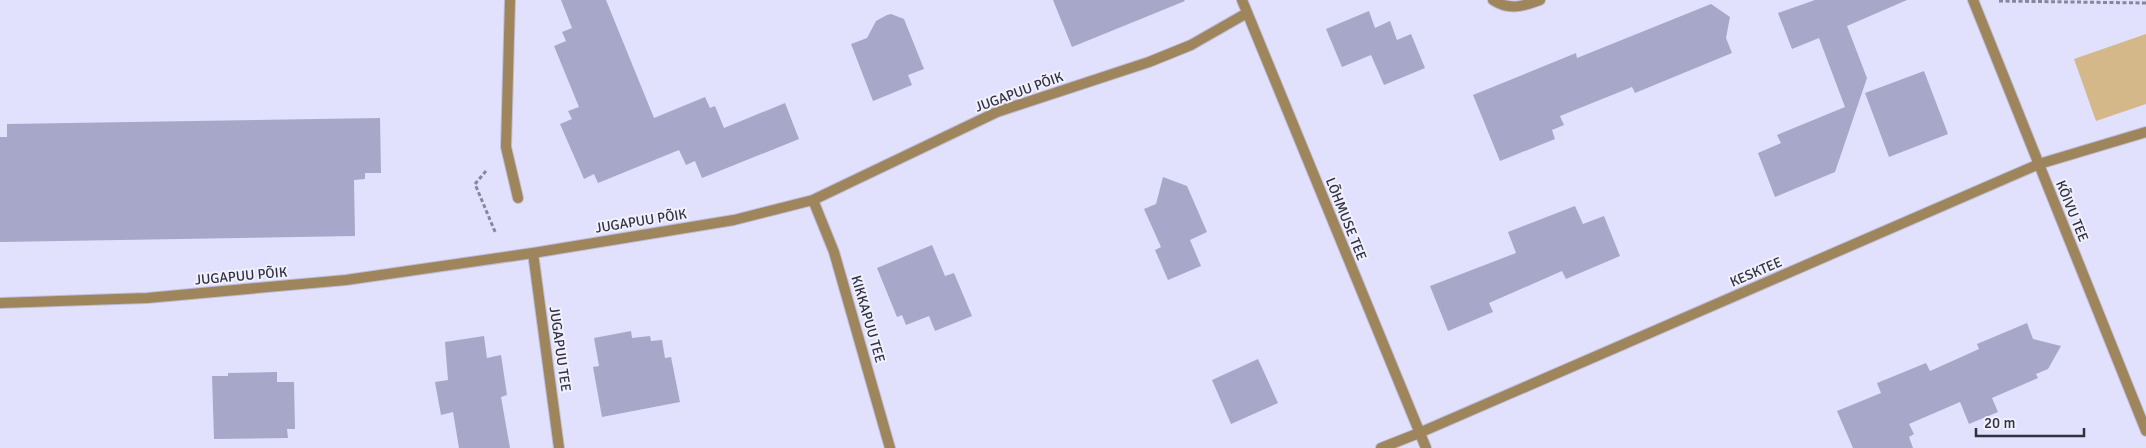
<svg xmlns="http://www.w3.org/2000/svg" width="2146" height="448" font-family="Signika,sans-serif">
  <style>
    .green { fill: #d4b88a }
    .building { fill: #a7a8c9 }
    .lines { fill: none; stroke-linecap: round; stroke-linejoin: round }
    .service-casing { stroke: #bebed8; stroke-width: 12 }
    .minor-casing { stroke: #bebed8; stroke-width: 12 }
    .path { stroke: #87879c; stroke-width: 3; stroke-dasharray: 4 2.5; stroke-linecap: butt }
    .service { stroke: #9f855b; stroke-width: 10 }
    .minor { stroke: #9f855b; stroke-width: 10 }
    .labels { text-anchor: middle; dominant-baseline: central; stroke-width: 4; stroke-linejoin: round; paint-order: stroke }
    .street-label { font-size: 14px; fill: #32323f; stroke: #f0f0fe }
  </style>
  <rect width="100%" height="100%" fill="#e1e1fe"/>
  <path class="green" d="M 2146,34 L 2146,104 L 2096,121 L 2074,59 Z"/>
  <path class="building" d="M 561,0 L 606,0 L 654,118 L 705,97 L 710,108 L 715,106 L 724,128 L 785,103 L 799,139 L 702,178 L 695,161 L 686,165 L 679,150 L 598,183 L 594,174 L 584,179 L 560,124 L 572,119 L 568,111 L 579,107 L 554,46 L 566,41 L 562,32 L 572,28 Z
    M 1053,0 L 1184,0 L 1185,1 L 1072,47 Z
    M 1815,0 L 1907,0 L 1847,26 L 1867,78 L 1835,172 L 1775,197 L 1758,153 L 1781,143 L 1777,135 L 1845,107 L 1819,38 L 1792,49 L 1778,13 Z
    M 1711,4 L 1730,17 L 1726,38 L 1732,53 L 1635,93 L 1632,87 L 1560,116 L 1564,125 L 1552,130 L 1555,139 L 1500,161 L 1473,95 L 1576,53 L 1577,58 Z
    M 1369,11 L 1375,28 L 1390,21 L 1397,40 L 1411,34 L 1425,68 L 1384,85 L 1371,55 L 1342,67 L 1326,29 Z
    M 891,14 L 904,19 L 924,69 L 908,75 L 912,85 L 873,101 L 851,44 L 867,38 L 876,21 L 887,15 Z
    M 1924,71 L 1948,134 L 1889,157 L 1865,93 Z
    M 380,118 L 381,173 L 365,173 L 365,179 L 354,180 L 355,236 L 0,242 L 0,137 L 7,137 L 7,124 Z
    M 1163,177 L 1187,186 L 1207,232 L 1190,240 L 1201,266 L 1168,280 L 1155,250 L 1161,247 L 1144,209 L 1156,204 Z
    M 1575,206 L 1583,224 L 1604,216 L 1620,256 L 1566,279 L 1562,271 L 1489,303 L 1493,312 L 1448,331 L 1430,286 L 1516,253 L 1508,232 Z
    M 932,245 L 945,276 L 954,273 L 972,316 L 935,331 L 929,316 L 906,325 L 902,315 L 897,317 L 877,268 Z
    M 2027,323 L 2033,339 L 2061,346 L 2048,369 L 2036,374 L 2038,378 L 1992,398 L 1998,412 L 1969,424 L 1960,402 L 1909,424 L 1914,434 L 1909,437 L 1913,448 L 1853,448 L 1837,411 L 1881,393 L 1877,383 L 1926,363 L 1930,371 L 1979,349 L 1977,344 Z
    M 631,331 L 632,338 L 650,336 L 651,341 L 662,340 L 665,358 L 671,357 L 680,402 L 602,417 L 593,367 L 599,366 L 594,338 Z
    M 484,336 L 487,358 L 501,355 L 507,395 L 501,397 L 510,448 L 459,448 L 453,412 L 441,415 L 435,382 L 448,380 L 445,342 Z
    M 1258,359 L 1278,403 L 1231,424 L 1212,380 Z
    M 277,372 L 277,382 L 294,382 L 295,429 L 287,429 L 288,438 L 214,439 L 212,376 L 228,376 L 228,373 Z"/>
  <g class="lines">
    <g class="service-casing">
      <path id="service" d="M 1493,0 C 1509,11 1524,6 1540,0"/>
    </g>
    <g class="minor-casing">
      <path id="minor" d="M 510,0 L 506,147 L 518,198
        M 1242,0 L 1426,448
        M 1973,0 L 2146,431
        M 813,200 L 834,252 L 890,448
        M 533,253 L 559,448
        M 0,303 L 147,298 L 346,280 L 533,253 L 734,220 L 813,200 L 997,112 L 1149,62 L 1191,45 L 1247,13
        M 1381,448 L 1419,433 L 2039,164 L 2146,132"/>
    </g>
    <path class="path" d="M 1999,1 L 2146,3
      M 486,171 L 475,184 L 496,234"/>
    <use href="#service" class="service"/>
    <use href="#minor" class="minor"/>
  </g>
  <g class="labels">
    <g class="street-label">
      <text transform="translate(1019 92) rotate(-20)">JUGAPUU PÕIK</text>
      <text transform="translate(2072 211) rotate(68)">KÕIVU TEE</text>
      <text transform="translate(1346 219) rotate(68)">LÕHMUSE TEE</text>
      <text transform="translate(641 221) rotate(-9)">JUGAPUU PÕIK</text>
      <text transform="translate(1756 272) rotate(-23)">KESKTEE</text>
      <text transform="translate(241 276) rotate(-5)">JUGAPUU PÕIK</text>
      <text transform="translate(868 319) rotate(74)">KIKKAPUU TEE</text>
      <text transform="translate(560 349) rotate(82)">JUGAPUU TEE</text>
    </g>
  </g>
  <path d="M1976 428v8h108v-8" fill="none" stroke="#32323f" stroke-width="2.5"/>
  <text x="1984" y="428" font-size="15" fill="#32323f" stroke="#f0f0fe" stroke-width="4" paint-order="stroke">20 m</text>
</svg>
